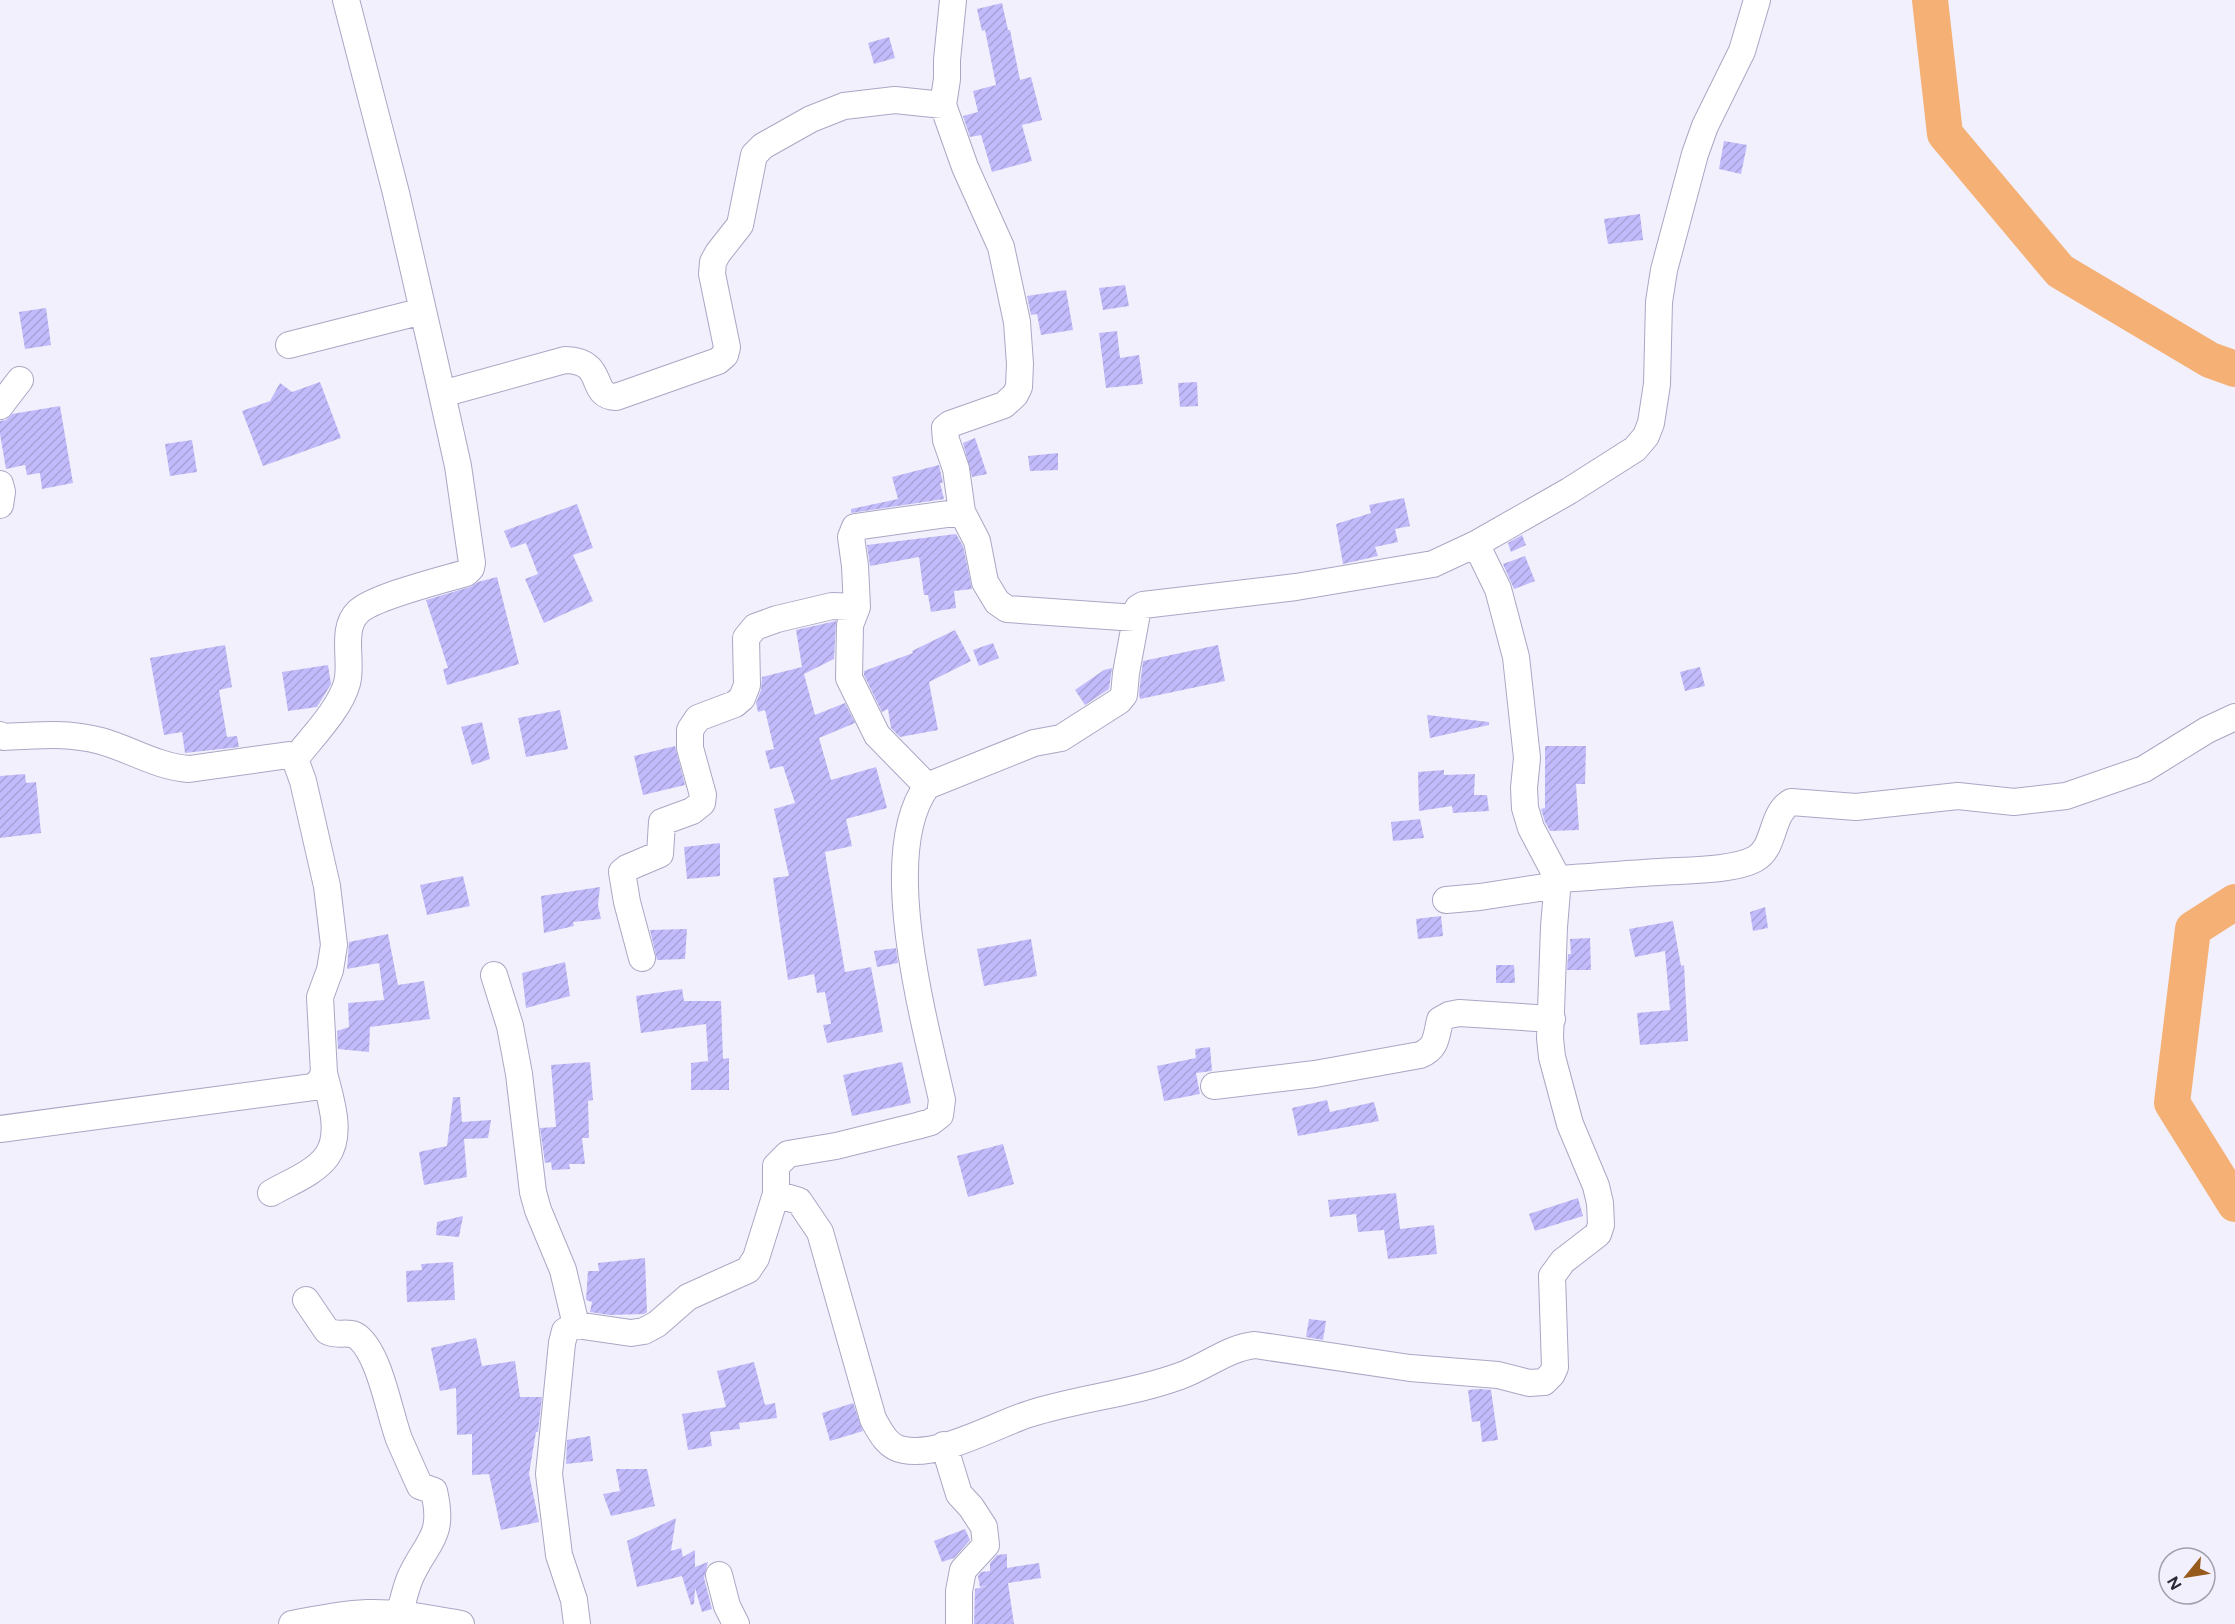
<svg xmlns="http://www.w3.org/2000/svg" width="2235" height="1624" font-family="Figtree,sans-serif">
  <defs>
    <pattern id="building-hatch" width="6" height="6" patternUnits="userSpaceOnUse" patternTransform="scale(1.5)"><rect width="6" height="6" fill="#c2bbfb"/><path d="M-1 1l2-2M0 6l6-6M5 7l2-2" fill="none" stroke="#a7a1d8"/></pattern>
  </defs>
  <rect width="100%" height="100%" fill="#f1f0fc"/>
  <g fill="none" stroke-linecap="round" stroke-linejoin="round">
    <path stroke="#f5b075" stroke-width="36" d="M1930,0L1945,134L2060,271L2210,360L2235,369
      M2235,902L2193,929L2172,1103L2235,1204"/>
  </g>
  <path fill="url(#building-hatch)" d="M1002,3L1008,30H1010L1020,80L1031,77L1042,120L1022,125L1032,161L992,172L981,135L970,137L963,116L978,112L973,91L996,85L985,30L982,31L977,9Z
    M889,37L895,58L874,64L868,43Z
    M1724,141L1747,145L1741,174L1719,169Z
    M1640,214L1643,240L1608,244L1604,219Z
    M1125,285L1129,306L1103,310L1099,288Z
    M1066,290L1073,330L1041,335L1037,314L1031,315L1027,296Z
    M46,308L51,345L25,349L19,312Z
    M1117,331L1120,358L1139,355L1143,384L1106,388L1099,333Z
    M320,382L341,438L263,466L242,411L270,401L280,383L292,392Z
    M1197,382L1198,406L1180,407L1178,383Z
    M60,406L73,483L42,489L40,473L27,475L25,465L6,469L0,434V421L6,420L12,414Z
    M975,438L987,474L972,477L963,443Z
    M192,440L197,472L170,476L165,444Z
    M1058,453V470L1030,471L1028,456Z
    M939,465L943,483H940L944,499L851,513V509L898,499L892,477Z
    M1404,498L1410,526L1395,529L1398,542L1375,547L1378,556L1343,564L1336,524L1371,513L1369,505Z
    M577,504L593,548L573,555L593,601L544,623L525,579L538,574L526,543L511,548L504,531Z
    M956,534L963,546L972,589L954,591L956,608L931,612L928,595H924L919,557L870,566L867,545Z
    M1522,535L1526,545L1511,552L1508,543Z
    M1525,556L1535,581L1514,589L1503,564Z
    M497,577L519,664L447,685L443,669L448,668L426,600L470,587L478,582Z
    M836,621L834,659L804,674L815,715L845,703L855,723L819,738L831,780L876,767L887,808L846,819L852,846L825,852L845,972L871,967L883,1032L827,1043L823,1025L831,1024L825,992L817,993L814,974L788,980L773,878L789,876L774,809L795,803L783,766L770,769L765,751L774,749L765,710L758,712L756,703L761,690L762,677L802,667L796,630Z
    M955,630L971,661L929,682L938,730L900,737L891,728L888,709L882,712L864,675V671L913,653L912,651Z
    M993,643L999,658L979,666L973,650Z
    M225,645L232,687L219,690L227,737L237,736L239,747L185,753L182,732L164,735L150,658Z
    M1218,645L1225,681L1140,699L1139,693L1143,661Z
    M328,665L331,684L317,707L288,711L282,672Z
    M1700,667L1705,686L1685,691L1680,672Z
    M1112,668L1109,689L1085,705L1075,690L1104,670Z
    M560,710L568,749L526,757L518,718Z
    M1427,715L1489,722V725L1430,738Z
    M482,722L490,759L472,765L461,727Z
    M675,746L685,785L643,795L634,756Z
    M1545,746H1586L1585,784H1576L1579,830L1550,831L1545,822L1541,809L1545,808Z
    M1444,770V775L1475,774L1474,795H1487L1489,811L1453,813L1452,806L1419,811L1418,772Z
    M25,774L26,783L36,782L41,833L0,838V776Z
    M1420,819L1424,838L1393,841L1391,822Z
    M720,843V876L687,879L684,847Z
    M463,876L470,906L427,915L420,885Z
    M600,887L598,905L601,919L573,922L574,926L544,933L541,896Z
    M1765,907L1768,928L1753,931L1750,912Z
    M1441,916L1443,936L1418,939L1416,919Z
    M1673,921L1681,966L1684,965L1688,1041L1640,1045L1637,1013L1670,1010L1665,951L1635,957L1629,929Z
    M687,929L685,959L657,960L650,930Z
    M388,934L398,985L424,981L430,1019L370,1027L369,1052L338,1049L337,1031L349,1027L348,1003L384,1000L379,963L347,969L349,942Z
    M1590,938L1591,970H1567L1568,954H1571L1570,939Z
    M1031,939L1037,976L984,986L977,949Z
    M896,948L898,963L877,967L874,951Z
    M565,962L570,996L526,1008L522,973Z
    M1496,965H1514L1515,983H1496Z
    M682,989L684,1001H721L723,1059L729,1058V1090H691V1063L708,1061L706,1024L641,1033L636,996Z
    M1210,1047L1212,1071L1196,1073L1200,1094L1164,1101L1157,1066L1196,1058L1195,1049Z
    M590,1062L593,1100L588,1101L589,1138H582L585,1164H569L570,1169L552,1170L551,1162L545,1163L540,1128L556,1127L551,1065Z
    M902,1062L911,1103L852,1116L843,1075Z
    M453,1097H460L462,1122L491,1120L488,1138L464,1139L467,1177L424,1185L419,1152L447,1146Z
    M1327,1100L1330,1112L1374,1102L1379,1121L1298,1136L1292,1108Z
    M1003,1144L1014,1184L968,1197L957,1156Z
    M1396,1193L1400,1229L1434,1225L1437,1254L1388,1259L1384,1230L1358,1232L1356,1214L1330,1217L1328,1200Z
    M1578,1198L1583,1216L1535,1231L1529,1214Z
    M463,1216L459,1237L436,1235L437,1222Z
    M645,1258L647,1312L644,1314L610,1315L590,1312L592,1302L586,1300L588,1271H599L598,1263Z
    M453,1262L455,1300L407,1302L406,1271L422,1270L421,1264Z
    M1309,1319L1326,1321L1323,1340L1306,1337Z
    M476,1338L482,1366L515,1361L520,1397H542L538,1432H536L529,1474L539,1522L501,1530L489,1474L472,1475V1434L457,1435L456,1388L440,1391L431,1348Z
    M754,1362L765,1405L775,1403L777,1418L739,1423L740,1429L710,1432L712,1446L688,1450L682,1414L726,1407L717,1371Z
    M1480,1389L1491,1390L1498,1440L1482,1442L1480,1421L1472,1422L1468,1390Z
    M853,1403L863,1431L830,1441L822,1413Z
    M590,1436L593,1461L566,1464L567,1440Z
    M616,1469H647L655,1506L611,1516L603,1494L620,1491Z
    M676,1518L671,1551L681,1548L683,1557L695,1550V1567L708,1562L704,1578L712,1609L702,1612L695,1588L694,1604L691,1605L682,1576L637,1587L627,1541Z
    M965,1529L970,1540L954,1558L942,1562L934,1541Z
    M1007,1554V1568L1039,1563L1041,1578L1008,1583L1014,1624H974L975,1589L987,1586L980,1587L978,1576L981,1572L990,1571V1563L997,1555Z"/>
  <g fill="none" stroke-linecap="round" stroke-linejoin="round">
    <g stroke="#aaa7c5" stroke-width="28">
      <path id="minor" d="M953,0L947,60V79L943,105L965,167L1001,247L1017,322L1020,364L1019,387L1015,395L1004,405L950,424L945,428L946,440L956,469L962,512L977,541L985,582L997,602L1007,609L1136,618
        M289,345L423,311
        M442,394L565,360C608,361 587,396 616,397L718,361L725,355L727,347L712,274L713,262L718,253L740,225L754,155L763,146L811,119L844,106L895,100L943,105
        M0,406L20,380
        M0,484L2,492L0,505
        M0,735L4,737C36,735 69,732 101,741C130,749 158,767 189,769L289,755L295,759L303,781L327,886L334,945L330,970L320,997L324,1073L320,1081L313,1087L0,1129
        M295,759C311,738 340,709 347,683C353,662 340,629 358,612C373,597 442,580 466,573L471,568L472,563L458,466L438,376L396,193L346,0
        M927,786L877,735L849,678L850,625L857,607L855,566L851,537L855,527L962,512
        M1558,879C1592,877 1625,874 1659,872C1684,870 1733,871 1755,859C1776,848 1770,814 1791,802L1856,807L1958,796L2014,802L2066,796L2144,769L2207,730L2235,717
        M1446,900L1480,897L1558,885
        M642,958L627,902L622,872L627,868L660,854L662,822L692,811L702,803L703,795L690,748V730L698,718L735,704L742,698L747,685L746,638L755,627L777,619L832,606L857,607
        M494,975L510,1026L519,1074L533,1192L538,1210L563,1270L576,1325
        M1214,1086L1315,1074L1420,1055C1437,1048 1436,1037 1440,1020L1449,1015L1459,1013L1552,1019
        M271,1193C288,1183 315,1173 327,1156C343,1133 330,1098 324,1073
        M776,1194L799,1201L820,1232L873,1419C880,1432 888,1448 904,1450C940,1457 995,1425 1029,1414C1079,1398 1131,1394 1180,1376C1206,1367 1227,1348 1255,1345L1410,1368L1498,1375L1529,1383L1544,1382L1552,1374L1555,1367L1552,1276L1563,1261L1598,1234L1601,1225L1600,1203L1596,1186L1570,1124L1552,1057L1550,1038L1554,927L1558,879L1531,828L1525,808L1524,788L1527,758L1516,657L1498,589L1476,544
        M306,1300L327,1331C337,1337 349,1330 358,1337C380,1355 389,1412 399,1439C406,1455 413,1471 420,1486L434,1491C445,1538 427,1540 410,1578C405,1590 403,1602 399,1615
        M944,1445L959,1494L971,1507L984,1527L986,1545L963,1570L959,1591V1624
        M719,1575L727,1606L736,1624
        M292,1624C317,1619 342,1614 367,1613C399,1612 430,1619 461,1624
        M577,1624L574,1600L559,1555L549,1474L562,1343L565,1331L576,1325L631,1333L644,1331L657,1324L688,1297L748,1270L756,1258L776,1194V1166L788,1154L836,1146L917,1126L931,1122L940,1115L942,1100C925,1022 877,854 927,786L1034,743L1061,738L1119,701L1124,695L1126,673L1138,608L1143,605L1296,587L1433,564L1476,544L1569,491L1635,449L1646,436L1651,423L1657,384L1659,302L1664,270L1695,154L1705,126L1742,51L1757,0"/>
    </g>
    <use href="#minor" stroke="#fff" stroke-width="26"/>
  </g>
  <g transform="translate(2187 1576) rotate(240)"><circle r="28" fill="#f1f0fc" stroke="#a1a0ac" stroke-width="1.5"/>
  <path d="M0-4.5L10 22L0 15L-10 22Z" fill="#965a1c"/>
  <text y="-9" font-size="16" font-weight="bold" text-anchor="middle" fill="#2a2935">N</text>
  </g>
</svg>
